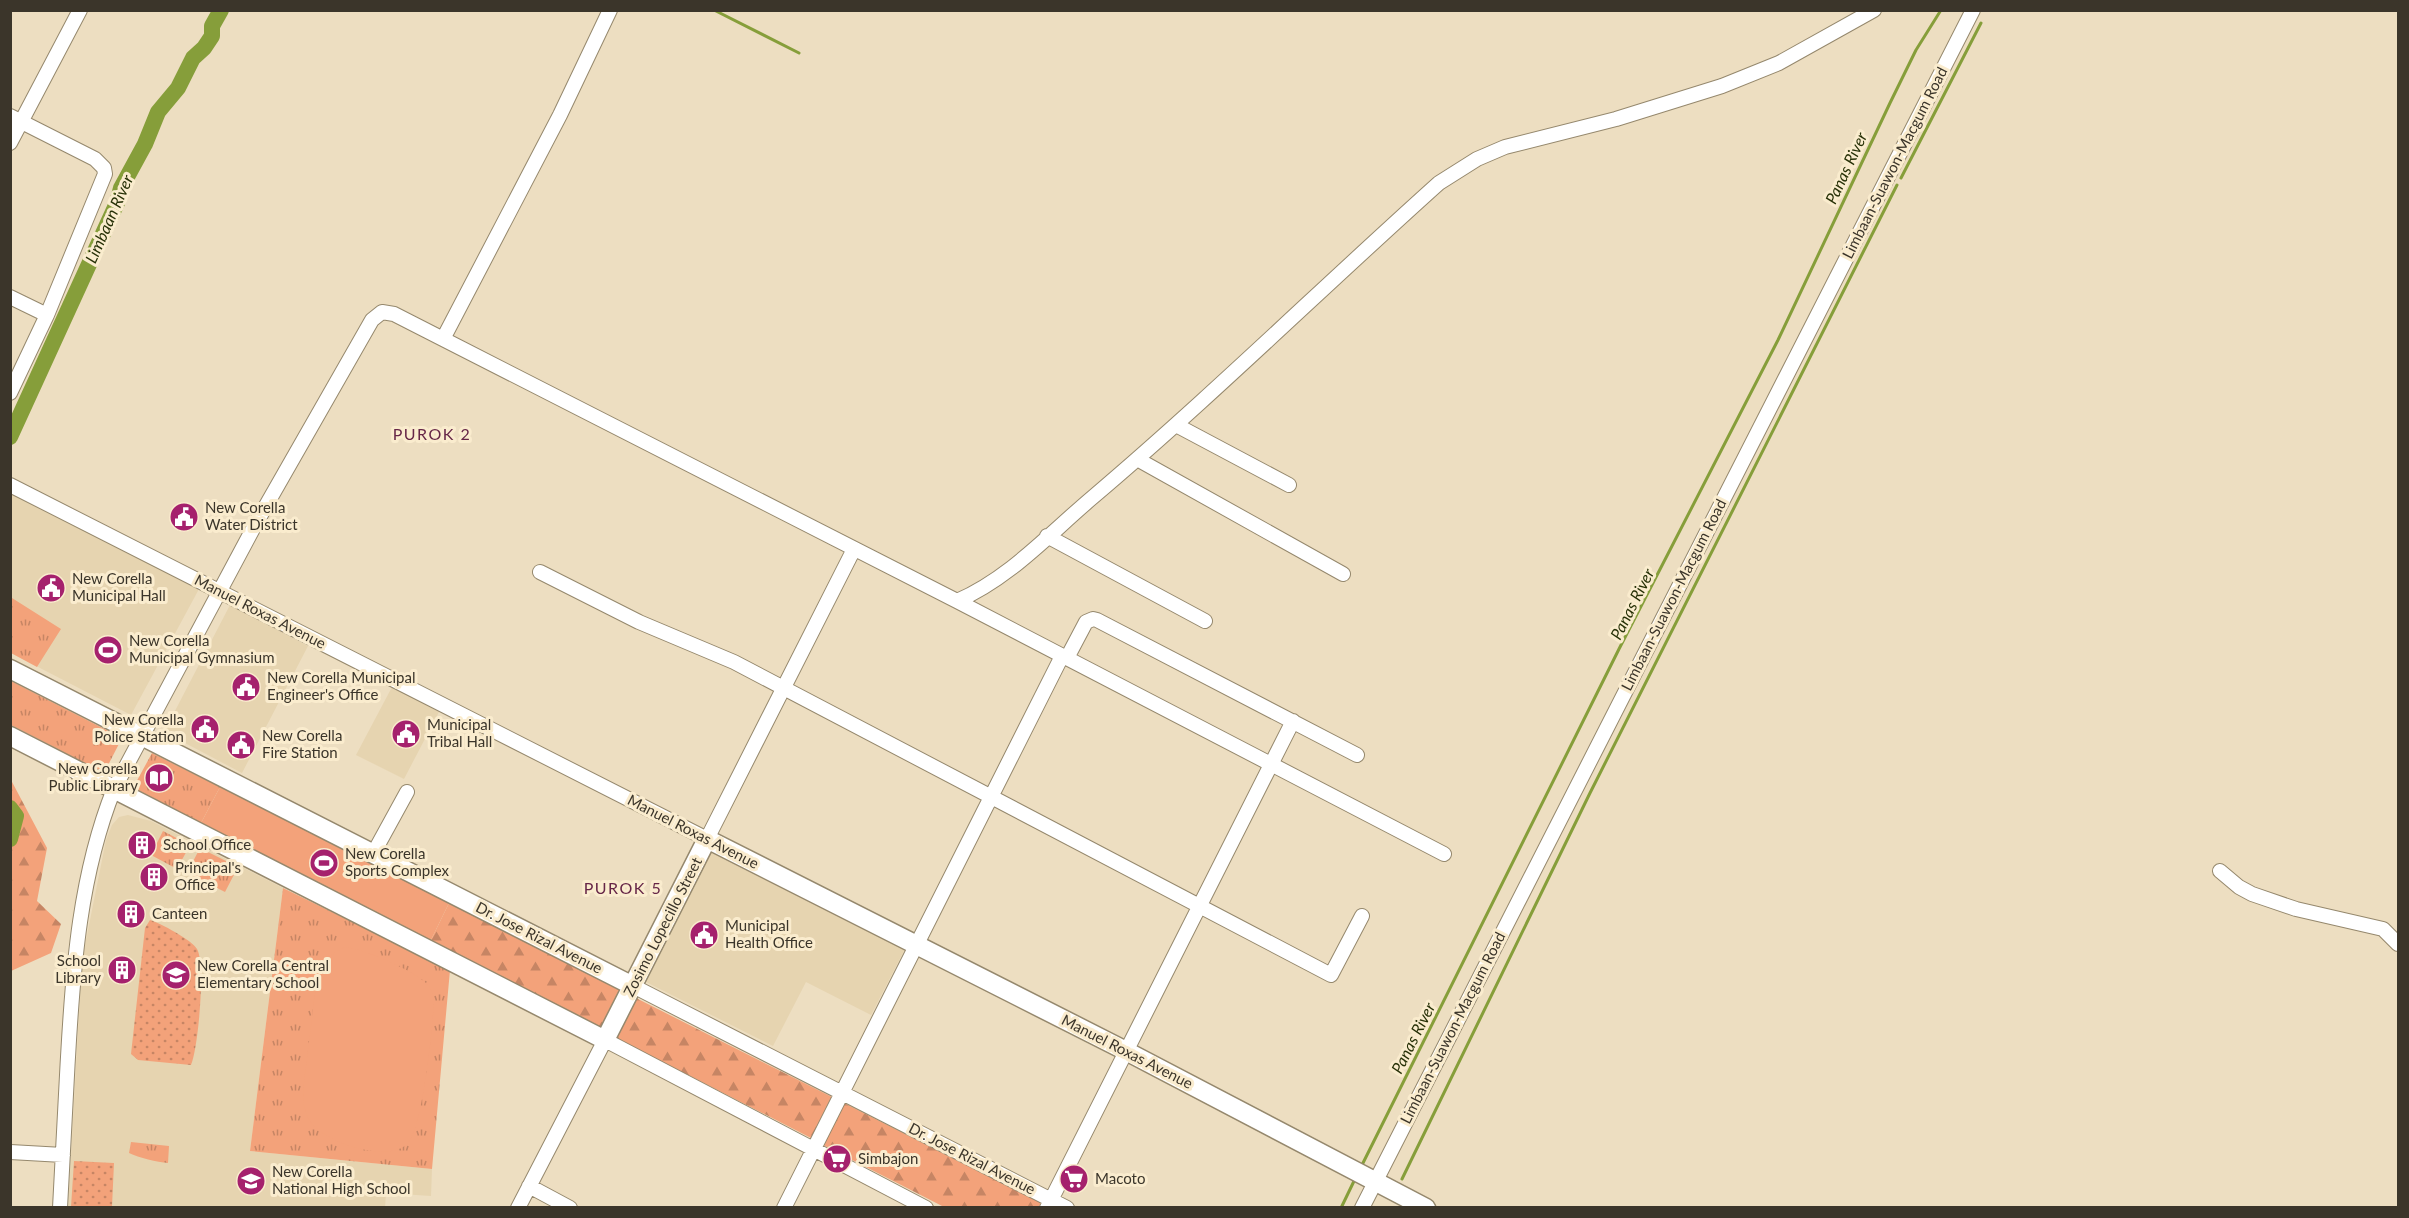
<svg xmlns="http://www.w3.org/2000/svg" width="2409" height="1218" font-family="Lato,sans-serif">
  <defs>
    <pattern id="grass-dots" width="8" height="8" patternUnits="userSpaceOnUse" patternTransform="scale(1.5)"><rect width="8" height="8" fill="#f3a27a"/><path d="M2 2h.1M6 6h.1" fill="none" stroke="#c68564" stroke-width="1.8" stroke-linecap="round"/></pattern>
    <pattern id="forest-firs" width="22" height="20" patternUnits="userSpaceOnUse" patternTransform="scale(1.5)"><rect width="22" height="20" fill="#f3a27a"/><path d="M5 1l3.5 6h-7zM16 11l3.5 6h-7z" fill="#c68564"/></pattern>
    <pattern id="park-tufts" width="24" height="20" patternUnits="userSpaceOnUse" patternTransform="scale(1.5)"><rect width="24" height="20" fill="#f3a27a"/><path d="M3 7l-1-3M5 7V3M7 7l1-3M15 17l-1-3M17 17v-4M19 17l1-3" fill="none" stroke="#c68564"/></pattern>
  </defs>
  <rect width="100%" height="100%" fill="#eddec1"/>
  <path fill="#e6d4b0" d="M10,492L199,589L131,715L11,653Z
    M230,605L308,646L242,773L164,732Z
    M392,687L439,712L404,779L356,755Z
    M128,815L151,821L283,888L250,1151L432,1169L431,1196L386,1193L385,1208H68L82,960L106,840L112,825L119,817Z
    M709,849L906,947L871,1015L806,982L773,1046L642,980Z"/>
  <path fill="url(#grass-dots)" d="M150,920C160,923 192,940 197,949C206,964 198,1050 191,1065L138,1060L131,1054L145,928Z
    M74,1161L114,1163L112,1207H71Z"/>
  <path fill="url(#forest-firs)" d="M11,780L47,848L37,901L61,924L51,953L11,971Z
    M449,903L622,990L601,1030L430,942Z
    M636,998L832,1097L811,1138L616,1038Z
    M844,1103L1041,1203L1038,1208L944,1207L823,1145Z"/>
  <path fill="url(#park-tufts)" d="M12,598L61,629L37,667L11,653Z
    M11,681L122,738L104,773L11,725Z
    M152,753L220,787L201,823L133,788Z
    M163,831L190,845L177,869L151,855Z
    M200,848L238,867L225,892L187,873Z
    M283,888L450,970L432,1169L250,1151Z
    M131,1142L169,1146L168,1163C157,1162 139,1158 129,1153Z"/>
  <path fill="#f3a27a" d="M220,787L449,903L430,942L201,823Z
    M344,947C363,948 412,970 426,983C431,988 433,993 434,1000C433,1025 423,1126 408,1143C389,1164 328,1143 312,1124C304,1114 303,1102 303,1090L317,977L327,958Z"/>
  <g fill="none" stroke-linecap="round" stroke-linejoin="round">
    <path stroke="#869e3a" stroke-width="3" d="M714,10L799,53
      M1901,178L1981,23
      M1361,1167L1619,649L1778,340L1890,103L1916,50L1941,10
      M1402,1179L1590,793L1897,185
      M1341,1208L1355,1179"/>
    <path stroke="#869e3a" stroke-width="16" d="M10,437L117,203L121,188L145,144L158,112L178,88L193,58L204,48L212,36V26L221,10
      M10,808L16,816L10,839"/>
    <g stroke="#95886d" stroke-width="16">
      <path id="minor" d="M10,116L95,159L104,168L105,174L47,315L10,393
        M10,143L80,10
        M10,297L47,315
        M443,339L560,115L610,10
        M1176,425L1289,485
        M1137,459L1343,574
        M10,485L707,839L854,549
        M1047,536L1205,621
        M540,572L639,622L734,662L1331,975L1362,916
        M957,601C1010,578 1049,534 1093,497C1212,396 1323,287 1439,183L1477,159L1505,147L1616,119L1722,86L1779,63L1874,10
        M1067,658L1086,622L1093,619L1097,620L1357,755
        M373,854L407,792
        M2220,871L2239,887L2252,894L2296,909L2383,929L2398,944
        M633,986L1067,1208
        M10,1152L63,1155
        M529,1186L570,1208
        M60,1208C63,1157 65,1107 68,1057C73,967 80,874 114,789L255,525L372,320L382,312L394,314L443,339L957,601L1444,854
        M518,1208L605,1040L926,1208
        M784,1208L1062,656
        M1047,1208L1293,721
        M1362,1208L1973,10"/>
    </g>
    <g stroke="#95886d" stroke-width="21">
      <path id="major" d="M10,669L633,986
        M10,736L605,1040L707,839L1126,1051L1426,1208"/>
    </g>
    <use href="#minor" stroke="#fff" stroke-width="14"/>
    <use href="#major" stroke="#fff" stroke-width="18"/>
  </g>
  <defs>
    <g id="civic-disc" transform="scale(1.5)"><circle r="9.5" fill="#a5216d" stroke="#faecce"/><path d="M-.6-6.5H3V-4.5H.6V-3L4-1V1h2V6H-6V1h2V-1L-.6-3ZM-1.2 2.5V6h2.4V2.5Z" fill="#fff"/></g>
    <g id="stadium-disc" transform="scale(1.5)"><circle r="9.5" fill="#a5216d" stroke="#faecce"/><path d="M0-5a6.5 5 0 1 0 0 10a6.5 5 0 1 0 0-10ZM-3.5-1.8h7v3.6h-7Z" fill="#fff"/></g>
    <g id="library-disc" transform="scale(1.5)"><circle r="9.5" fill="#a5216d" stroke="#faecce"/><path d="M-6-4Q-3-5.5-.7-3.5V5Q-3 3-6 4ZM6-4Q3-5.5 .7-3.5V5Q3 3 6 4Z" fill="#fff"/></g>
    <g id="building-disc" transform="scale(1.5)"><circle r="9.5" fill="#a5216d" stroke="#faecce"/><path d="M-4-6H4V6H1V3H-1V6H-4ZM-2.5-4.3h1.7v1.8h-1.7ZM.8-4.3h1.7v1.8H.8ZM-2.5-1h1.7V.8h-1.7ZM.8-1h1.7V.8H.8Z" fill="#fff"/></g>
    <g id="school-disc" transform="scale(1.5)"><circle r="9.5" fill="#a5216d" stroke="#faecce"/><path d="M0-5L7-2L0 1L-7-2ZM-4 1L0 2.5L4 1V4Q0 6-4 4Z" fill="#fff"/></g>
    <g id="supermarket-disc" transform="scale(1.5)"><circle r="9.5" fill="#a5216d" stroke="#faecce"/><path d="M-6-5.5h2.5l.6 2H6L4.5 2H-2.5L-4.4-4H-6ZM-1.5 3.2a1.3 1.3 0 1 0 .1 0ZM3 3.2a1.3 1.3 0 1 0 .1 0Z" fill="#fff"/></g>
  </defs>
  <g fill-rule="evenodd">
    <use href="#civic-disc" x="184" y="517"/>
    <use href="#civic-disc" x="51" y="588"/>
    <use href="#stadium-disc" x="108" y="650"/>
    <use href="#civic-disc" x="246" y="687"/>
    <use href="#civic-disc" x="205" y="729"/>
    <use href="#civic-disc" x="406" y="734"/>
    <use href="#civic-disc" x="241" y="745"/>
    <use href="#library-disc" x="159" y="778"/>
    <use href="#building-disc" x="142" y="845"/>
    <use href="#stadium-disc" x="324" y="863"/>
    <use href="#building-disc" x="154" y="877"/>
    <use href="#building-disc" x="131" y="914"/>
    <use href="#civic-disc" x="704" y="935"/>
    <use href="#building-disc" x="122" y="970"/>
    <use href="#school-disc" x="176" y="975"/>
    <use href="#supermarket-disc" x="837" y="1159"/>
    <use href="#supermarket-disc" x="1074" y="1179"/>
    <use href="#school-disc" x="251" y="1181"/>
  </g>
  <g text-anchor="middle" stroke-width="6" stroke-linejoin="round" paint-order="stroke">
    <g font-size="15" fill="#3b352a" stroke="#faecce">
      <text transform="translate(1895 163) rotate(-63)" y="5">Limbaan-Suawon-Macgum Road</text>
      <text transform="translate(1674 595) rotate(-63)" y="5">Limbaan-Suawon-Macgum Road</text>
      <text transform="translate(260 612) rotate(27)" y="5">Manuel Roxas Avenue</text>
      <text transform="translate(693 832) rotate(27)" y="5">Manuel Roxas Avenue</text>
      <text transform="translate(663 927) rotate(-63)" y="5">Zosimo Lopecillo Street</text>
      <text transform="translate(539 938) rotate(27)" y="5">Dr. Jose Rizal Avenue</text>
      <text transform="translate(1453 1028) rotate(-63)" y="5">Limbaan-Suawon-Macgum Road</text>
      <text transform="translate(1127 1052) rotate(27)" y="5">Manuel Roxas Avenue</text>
      <text transform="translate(972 1159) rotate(27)" y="5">Dr. Jose Rizal Avenue</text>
    </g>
    <g font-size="15" fill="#3b352a" stroke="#faecce" text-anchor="start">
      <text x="205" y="513">New Corella<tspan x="205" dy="17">Water District</tspan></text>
      <text x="72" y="584">New Corella<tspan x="72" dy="17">Municipal Hall</tspan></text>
      <text x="129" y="646">New Corella<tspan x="129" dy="17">Municipal Gymnasium</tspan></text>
      <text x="267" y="683">New Corella Municipal<tspan x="267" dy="17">Engineer's Office</tspan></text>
      <text x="184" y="725" text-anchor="end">New Corella<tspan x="184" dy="17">Police Station</tspan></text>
      <text x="427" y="730">Municipal<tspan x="427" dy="17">Tribal Hall</tspan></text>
      <text x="262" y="741">New Corella<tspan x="262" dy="17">Fire Station</tspan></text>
      <text x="138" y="774" text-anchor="end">New Corella<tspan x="138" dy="17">Public Library</tspan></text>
      <text x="163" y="850">School Office</text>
      <text x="345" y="859">New Corella<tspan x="345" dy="17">Sports Complex</tspan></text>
      <text x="175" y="873">Principal's<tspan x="175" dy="17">Office</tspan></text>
      <text x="152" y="919">Canteen</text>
      <text x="725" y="931">Municipal<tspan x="725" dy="17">Health Office</tspan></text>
      <text x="101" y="966" text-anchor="end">School<tspan x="101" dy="17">Library</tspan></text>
      <text x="197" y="971">New Corella Central<tspan x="197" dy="17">Elementary School</tspan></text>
      <text x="858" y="1164">Simbajon</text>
      <text x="272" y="1177">New Corella<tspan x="272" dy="17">National High School</tspan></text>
      <text x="1095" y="1184">Macoto</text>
    </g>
    <g font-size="16" font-style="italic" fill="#273107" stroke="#faecce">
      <text transform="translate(1846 168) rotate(-65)" y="6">Panas River</text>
      <text transform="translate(109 219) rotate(-66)" y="6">Limbaan River</text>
      <text transform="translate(1632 604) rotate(-63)" y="6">Panas River</text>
      <text transform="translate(1413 1038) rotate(-63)" y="6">Panas River</text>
    </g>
    <g font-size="16" letter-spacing="1.5" fill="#662647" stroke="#faecce">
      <text x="432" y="440">PUROK 2</text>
      <text x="623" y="894">PUROK 5</text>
    </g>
  </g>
  <rect width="2409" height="1218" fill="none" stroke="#3b352a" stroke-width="24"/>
</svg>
